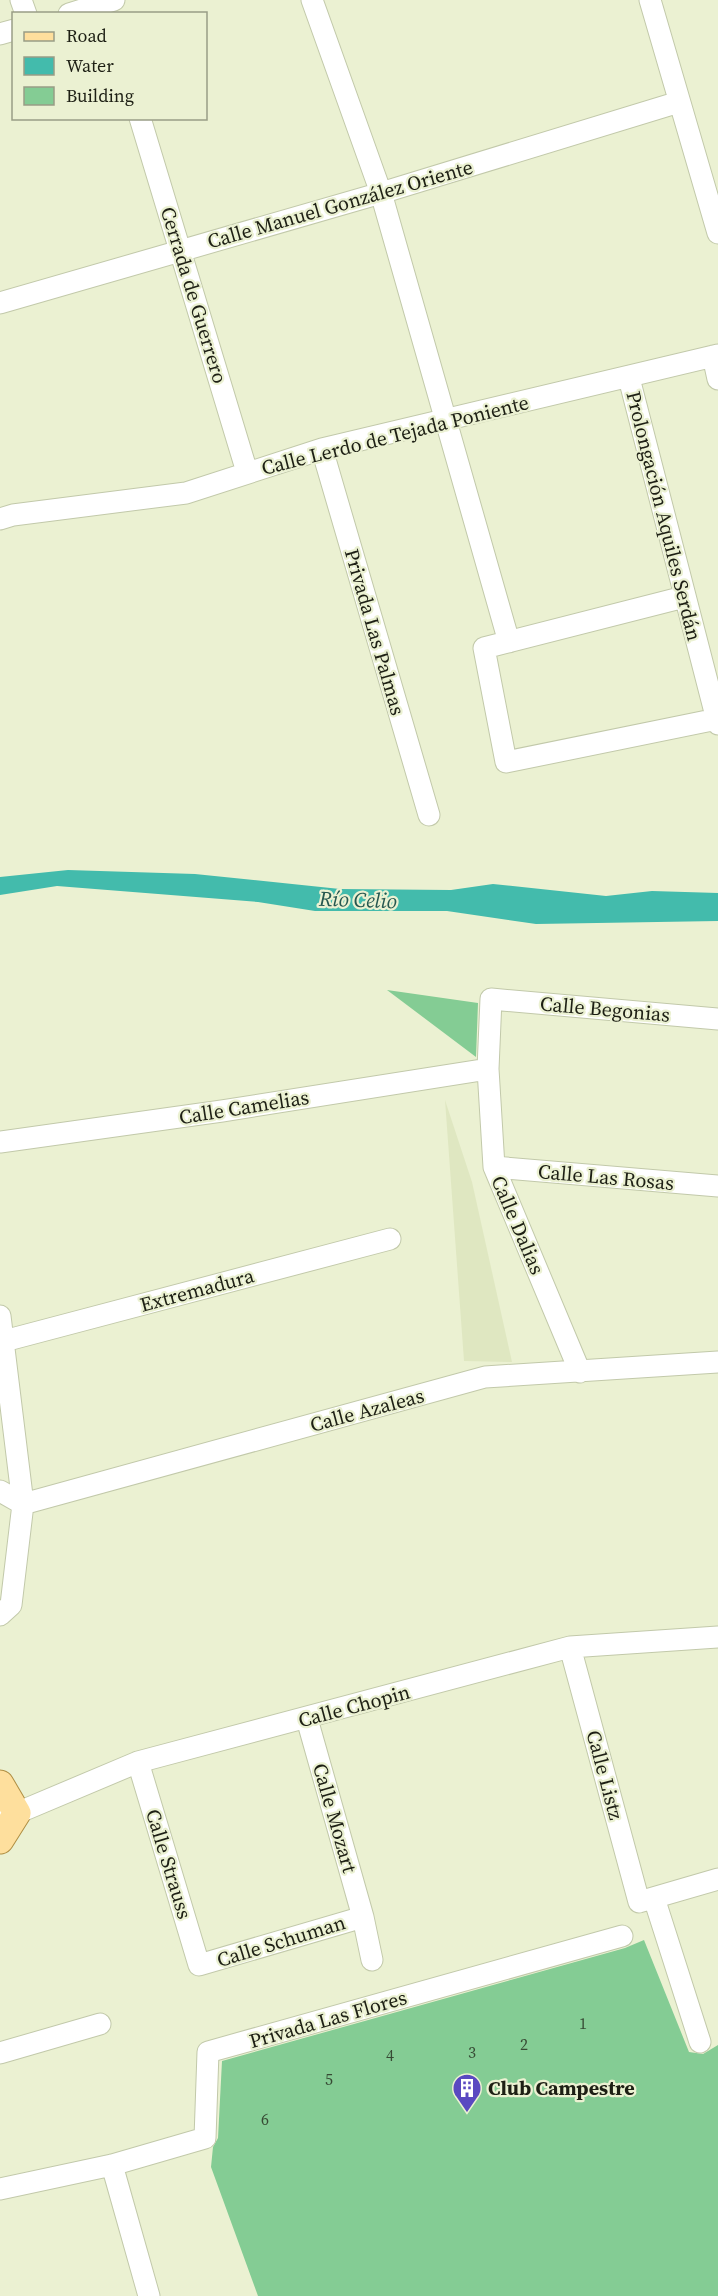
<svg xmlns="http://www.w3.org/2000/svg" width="718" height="2296" font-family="'Source Serif 4',serif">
  <rect width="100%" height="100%" fill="#ebf1d2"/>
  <path fill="#dfe7c1" d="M445,1100L472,1182L512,1362L464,1361Z"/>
  <path fill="#43bbac" d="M68,870L195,874L340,889L451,890L493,884L606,896L652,891L718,893V921L536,924L447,911H315L258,902L57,886L0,895V877Z"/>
  <path fill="#84cc94" d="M387,990L478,1003L476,1057Z
    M644,1940L689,2052L703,2054L718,2045V2296H258L211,2167L213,2147L218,2138L222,2061L625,1948Z"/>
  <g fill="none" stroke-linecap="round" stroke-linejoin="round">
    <g stroke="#c2c9aa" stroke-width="23">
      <path id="minor" d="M21,0L26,14
        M312,0L381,193L509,642
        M650,0L718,233
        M69,14L114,0
        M0,34L14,30
        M140,118L247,472
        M0,303L381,193L679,102
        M713,356L718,379
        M629,378L718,724
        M322,449L429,815
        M0,519L13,515L186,493L322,449L718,355
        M684,597L484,648L506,762L717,719
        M0,1142L222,1111L488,1069
        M494,1167L718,1186
        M0,1316L23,1504L11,1605L0,1615
        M4,1341L390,1239
        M580,1372L494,1167L488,1069L491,999L718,1019
        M0,1491L23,1504
        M23,1504L485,1377L718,1362
        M570,1647L639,1902L718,1879
        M307,1719L363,1917L372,1960
        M138,1762L199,1965L363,1917
        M0,1812L17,1813L138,1762L570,1647L718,1637
        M654,1898L700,2042
        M0,2053L100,2024
        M112,2165L149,2296
        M0,2189L112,2165L205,2138L208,2052L622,1936"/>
    </g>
    <g stroke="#af8e43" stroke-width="29">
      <path id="major" d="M0,1784L17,1813L0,1840"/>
    </g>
    <use href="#minor" stroke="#fff" stroke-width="21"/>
    <use href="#major" stroke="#fedf9d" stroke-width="27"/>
  </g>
  <defs>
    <g id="building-pin" transform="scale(1.5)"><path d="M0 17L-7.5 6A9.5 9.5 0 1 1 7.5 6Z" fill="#5a49c1" stroke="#ebf1d2"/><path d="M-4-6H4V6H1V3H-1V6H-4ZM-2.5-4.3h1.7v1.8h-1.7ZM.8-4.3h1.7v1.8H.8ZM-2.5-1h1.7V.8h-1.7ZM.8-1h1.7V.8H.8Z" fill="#fff"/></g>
  </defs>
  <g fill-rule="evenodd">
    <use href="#building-pin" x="467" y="2088"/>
  </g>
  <g text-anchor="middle" stroke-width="4.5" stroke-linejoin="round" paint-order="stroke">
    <g font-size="16" fill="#374a34">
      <text x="583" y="2029">1</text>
      <text x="524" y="2050">2</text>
      <text x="472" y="2058">3</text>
      <text x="390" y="2061">4</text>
      <text x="329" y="2085">5</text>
      <text x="265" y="2125">6</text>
    </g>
    <g font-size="20" fill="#1d1f14" stroke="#ebf1d2">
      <text transform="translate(340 204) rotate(-16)" y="7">Calle Manuel González Oriente</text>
      <text transform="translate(194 295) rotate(73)" y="7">Cerrada de Guerrero</text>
      <text transform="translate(395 435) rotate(-14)" y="7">Calle Lerdo de Tejada Poniente</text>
      <text transform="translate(664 516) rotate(76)" y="7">Prolongación Aquiles Serdán</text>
      <text transform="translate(375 632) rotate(74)" y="7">Privada Las Palmas</text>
      <text transform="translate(605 1009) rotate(5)" y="7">Calle Begonias</text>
      <text transform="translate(244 1107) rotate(-9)" y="7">Calle Camelias</text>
      <text transform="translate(606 1177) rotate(5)" y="7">Calle Las Rosas</text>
      <text transform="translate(518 1225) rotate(67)" y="7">Calle Dalias</text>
      <text transform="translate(197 1290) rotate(-15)" y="7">Extremadura</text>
      <text transform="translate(367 1410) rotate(-15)" y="7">Calle Azaleas</text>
      <text transform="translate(354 1706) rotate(-15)" y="7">Calle Chopin</text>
      <text transform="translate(605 1775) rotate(75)" y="7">Calle Listz</text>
      <text transform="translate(335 1818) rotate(74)" y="7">Calle Mozart</text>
      <text transform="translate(169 1864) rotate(73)" y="7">Calle Strauss</text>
      <text transform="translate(281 1941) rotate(-17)" y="7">Calle Schuman</text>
      <text transform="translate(328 2019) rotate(-16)" y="7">Privada Las Flores</text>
    </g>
    <g font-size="20" font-weight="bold" fill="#1d1f14" stroke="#ebf1d2" text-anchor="start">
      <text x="488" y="2095">Club Campestre</text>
    </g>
    <g font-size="21" font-style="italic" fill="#255750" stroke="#ebf1d2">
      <text transform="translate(358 900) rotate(2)" y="7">Río Celio</text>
    </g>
  </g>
  <rect x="12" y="12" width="195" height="108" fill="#ebf1d2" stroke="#999d86" stroke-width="1.5"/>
  <rect x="24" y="32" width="30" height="9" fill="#fedf9d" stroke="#999d86" stroke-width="1.5"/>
  <text x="66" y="42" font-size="18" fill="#1d1f14">Road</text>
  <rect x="24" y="57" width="30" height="18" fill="#43bbac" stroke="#999d86" stroke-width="1.5"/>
  <text x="66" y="72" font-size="18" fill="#1d1f14">Water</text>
  <rect x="24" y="87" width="30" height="18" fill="#84cc94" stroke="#999d86" stroke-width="1.5"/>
  <text x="66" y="102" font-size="18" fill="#1d1f14">Building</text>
</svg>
